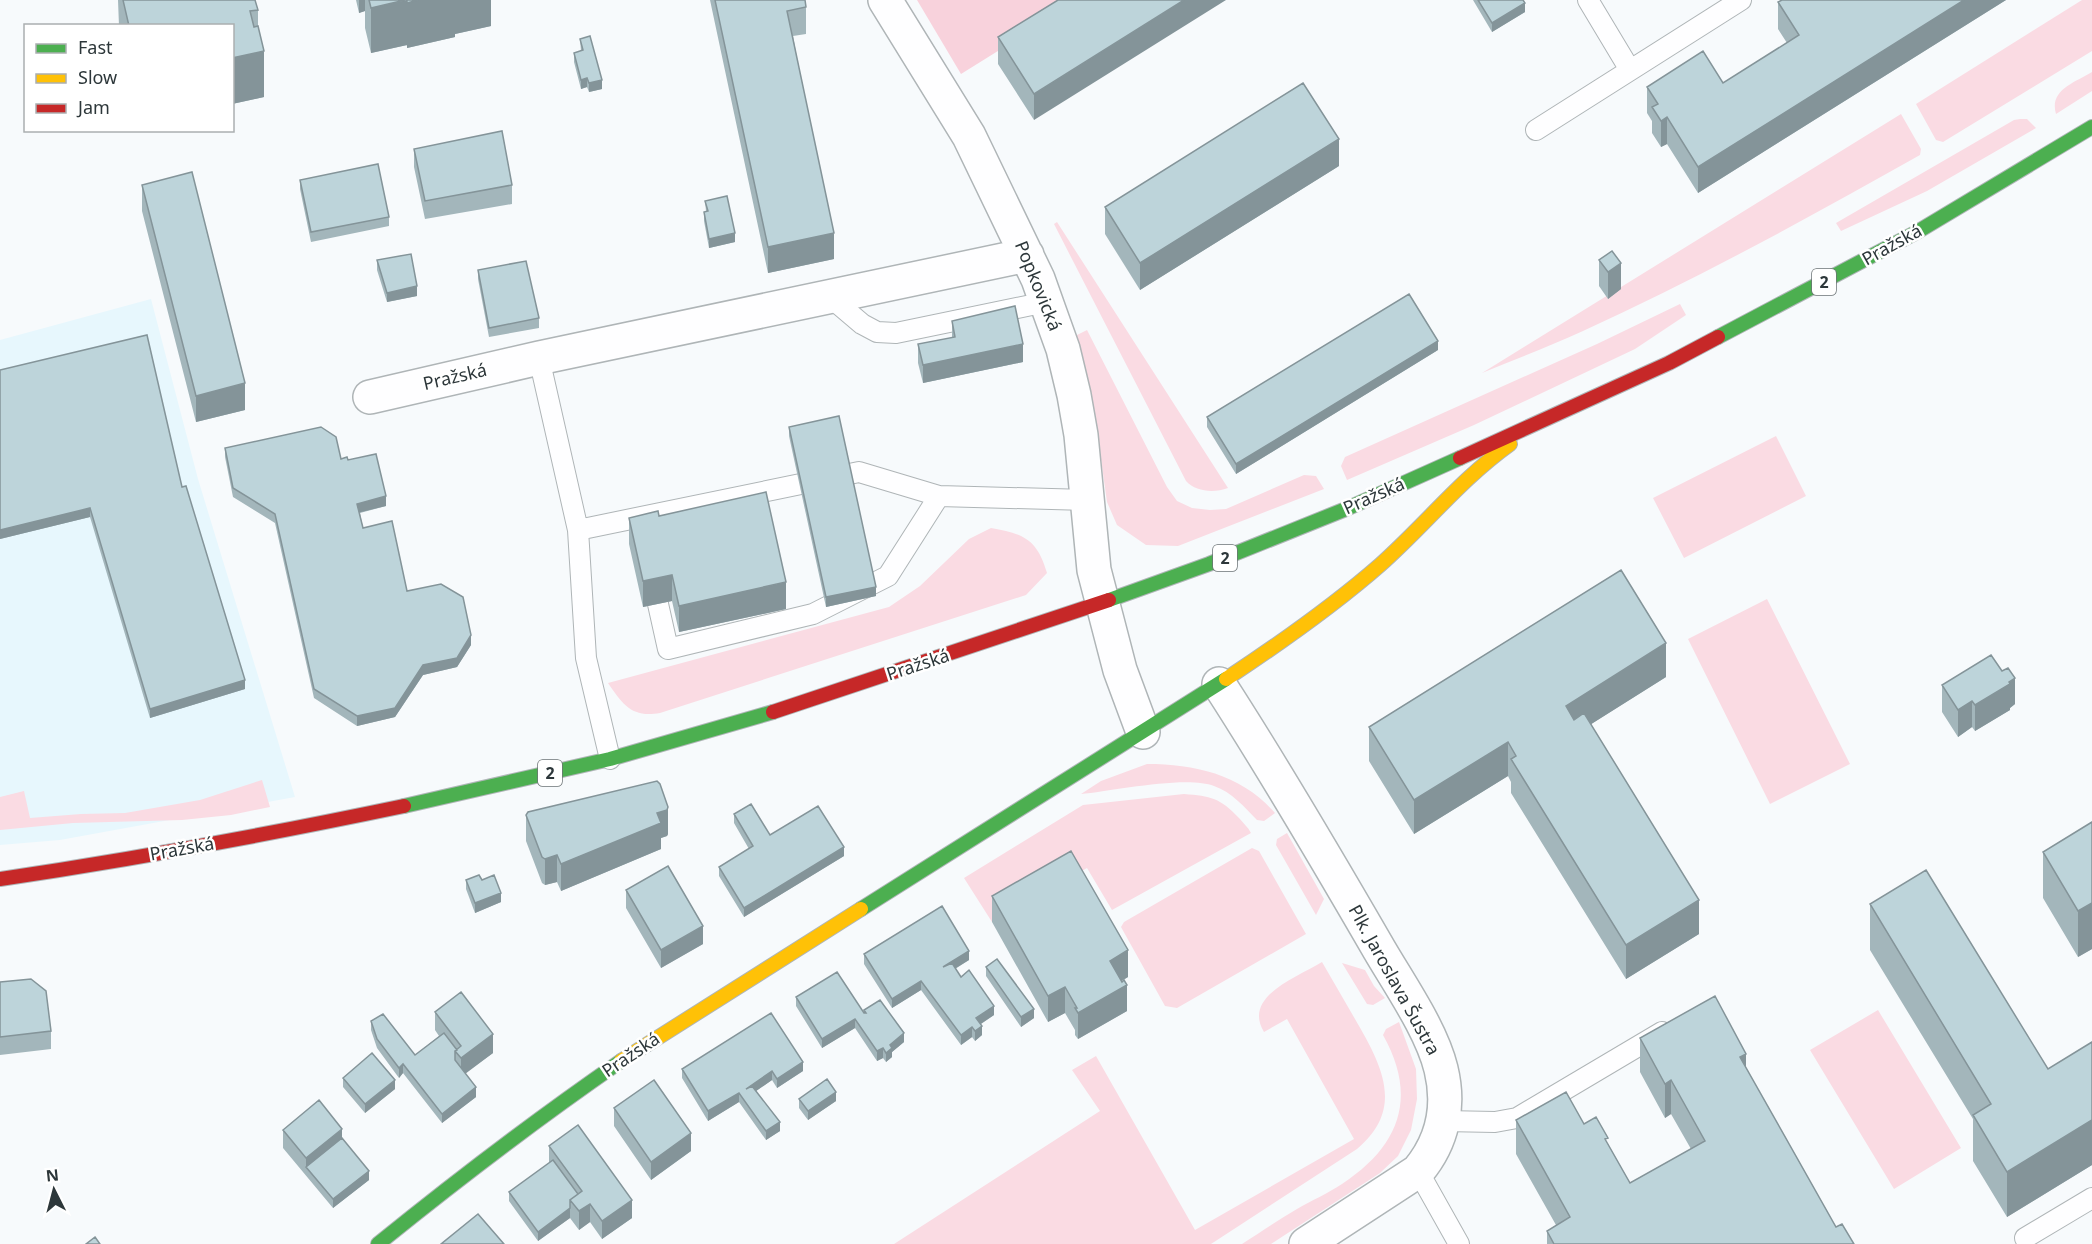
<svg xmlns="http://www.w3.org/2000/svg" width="2092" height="1244" font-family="'Noto Sans',sans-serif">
  <rect width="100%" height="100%" fill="#f7fafc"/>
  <path fill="#e7f7fd" d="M151,299L198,479L295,797L60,840L0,845V340Z"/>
  <path fill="#fadbe3" d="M2082,0H2092V51L1943,142L1936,140L1916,104Z
    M2092,72V91L2056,114C2049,90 2074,83 2092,72Z
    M1901,114L1921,149L1920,155C1810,217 1699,278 1583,331C1550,346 1516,359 1482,373Z
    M2020,119H2027L2036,128L1927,191L1841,231L1836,223L2014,120Z
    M1057,222L1228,488C1214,493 1196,492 1186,481L1054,224Z
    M1680,304L1686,315L1635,349L1474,425L1347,480L1341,466L1345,457L1597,344Z
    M1087,330L1167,487L1177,501L1192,508L1210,510L1226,509L1304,475L1316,476L1324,489L1178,546L1146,545L1117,525L1107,502L1100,452L1069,339Z
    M1776,436L1806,496L1684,558L1653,498Z
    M991,528C1024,534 1037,539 1047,573L1026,595L660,713C632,718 623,705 608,683L889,607L920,586L969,539Z
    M1767,599L1850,764L1770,804L1688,639Z
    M1147,764C1196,764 1242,775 1275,813L1264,821L1257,820C1244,807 1232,792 1214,786C1187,775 1112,791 1081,794L1101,781Z
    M262,780L270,807L231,815L182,820L73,823L0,830V797L24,791L30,818L81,814L125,813L200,800Z
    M1184,794C1211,796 1220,798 1239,818C1243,823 1248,827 1251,833L1112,910L1087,868L992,922L964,878L1083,805Z
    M1287,833L1324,899L1316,915L1276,845L1277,839Z
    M1252,848L1259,851L1306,934L1177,1008L1165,1006L1121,927L1124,922Z
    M1322,962C1333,981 1344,1000 1355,1019C1381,1064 1406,1108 1357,1149L1211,1244H894L1100,1111L1072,1070L1096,1056L1195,1230L1354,1139L1287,1019L1264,1032C1242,996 1298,977 1322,962Z
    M1342,963L1365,970L1374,986L1385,998L1373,1005L1367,1004Z
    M1878,1010L1961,1148L1894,1189L1810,1050Z
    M1399,1022L1416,1069L1417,1099L1411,1130L1398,1156L1380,1173L1271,1244H1242C1261,1232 1278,1220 1297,1209C1312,1200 1327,1194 1342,1184C1400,1146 1418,1097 1383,1035L1386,1029Z"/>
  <path fill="#f8d2dc" d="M917,0H1080L961,74Z"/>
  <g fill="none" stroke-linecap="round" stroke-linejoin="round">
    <g stroke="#afb5b7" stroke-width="22">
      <path id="lane" d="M1588,0L1630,70
        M1536,130L1741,0
        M829,296L862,324L877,332L896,333L1046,302
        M539,358L578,530L586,658L610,759
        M578,530L859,472L939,496L1087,500
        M658,604L668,649L813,614L888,576L939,496
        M1444,1121L1495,1122L1517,1118L1662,1032
        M1418,1171L1459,1244
        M2025,1238L2092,1198"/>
    </g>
    <g stroke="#afb5b7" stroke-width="36">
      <path id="street" d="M885,0L969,136L1038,279L1049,310L1063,349L1074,395L1081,435L1094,570L1120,670L1143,732
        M370,397L539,358L1027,255
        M1219,684C1274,769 1325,856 1376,944C1397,981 1431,1028 1441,1069C1450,1106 1443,1141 1418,1171L1306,1244"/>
    </g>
    <g stroke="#afb5b7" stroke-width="16">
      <path id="fast" d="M1718,337L1917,232L2092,127
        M1109,600L1209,564L1346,509L1460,458
        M404,806L610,759L773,712
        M861,909L1226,679
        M378,1244C457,1180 537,1119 621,1061"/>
    </g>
    <g stroke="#afb5b7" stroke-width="16">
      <path id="slow" d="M1226,679C1279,644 1332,607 1380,565C1425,525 1461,479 1510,444
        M621,1061L861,909"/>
    </g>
    <g stroke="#afb5b7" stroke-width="16">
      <path id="jam" d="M1460,458L1669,363L1718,337
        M773,712L1109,600
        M0,879C135,859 270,834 404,806"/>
    </g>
    <use href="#lane" stroke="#fefeff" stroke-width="20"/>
    <use href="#street" stroke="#fefeff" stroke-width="33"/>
    <use href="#fast" stroke="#4caf50" stroke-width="14"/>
    <use href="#slow" stroke="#ffc107" stroke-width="14"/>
    <use href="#jam" stroke="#c62828" stroke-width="14"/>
  </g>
  <path fill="#a3b6bb" d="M118,0H255L258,10V26L264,97L232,104V26H119Z
    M356,0H491V26L455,34V37L407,48V45L371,53L365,28V11L359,13Z
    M710,0H805L806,7V34L793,36L834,259L768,273Z
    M1058,0L1034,120L998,64V37Z
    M1473,0H1523L1525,12L1492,32Z
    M2006,0L1698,193L1667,144L1661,147L1652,133V121L1647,113V87L1723,83L1787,43L1778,29V2Z
    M580,39L602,89L589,92L587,87L581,89L574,62V53L581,51Z
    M414,149L512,185V204L425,219L414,167Z
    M1339,166L1140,290L1105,234V207Z
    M300,180L389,217V226L311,242L300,189Z
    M142,185L245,410L196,422L142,211Z
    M705,201L735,242L709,248L704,221V212L706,211Z
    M377,260L417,296L387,302L377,270Z
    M1599,260L1621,289L1608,299L1599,286Z
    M478,270L539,318V328L489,337L478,279Z
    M952,321L1023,362L923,383L918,363V344L952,338Z
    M1438,350L1236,474L1207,427V417Z
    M0,370L182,487L245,689L150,718L90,517L0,539Z
    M789,427L876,596L826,607L789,436Z
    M225,448L348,460L386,506L360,513L363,528L407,591L471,645L457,667L423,675L395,717L357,726L314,698L275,523L233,497L225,457Z
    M659,516L786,609L679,632L672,601L643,607L629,544V518Z
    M1666,677L1591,724L1699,934L1626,979L1511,793V782L1508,776L1414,834L1369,761V727Z
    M1942,685L2015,704L2010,708V710L1975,731L1972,727L1958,737L1942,712Z
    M734,814L770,835L844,856L744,917L719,876V867L749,849L734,823Z
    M526,815L668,834L667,836L661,838V849L561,891L557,882L545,885L542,883L526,841Z
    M2092,822V949L2078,957L2043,898V852Z
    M466,880H482L501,902L475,913L466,889Z
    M626,890L703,944L661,968L626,908Z
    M992,896L1128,977L1122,981L1127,1011L1078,1039L1075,1035V1030L1065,1013L1048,1022L992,922Z
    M1870,904L2048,1069L2092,1042V1165L2007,1217L1973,1161V1119L1870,950Z
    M864,954L969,960L955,969L961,977L994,1015L981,1024L982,1035L975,1041L972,1037L961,1045L921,990L892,1008L864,964Z
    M986,967L1034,1018L1021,1027L986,976Z
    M0,982L51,1031V1049L0,1055Z
    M796,997L864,1013V1010L904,1042L892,1052V1057L886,1062L883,1058L877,1061L855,1028L822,1048L796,1006Z
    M435,1012L493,1053L465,1073L476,1097L442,1123L403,1073L399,1078L377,1048L371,1030V1021L415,1055L439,1036L435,1030Z
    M1640,1038L1746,1068L1836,1227L1854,1244H1547V1231L1556,1225L1516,1154V1120L1584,1124L1608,1144L1630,1183L1691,1149L1671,1114L1665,1118L1640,1072Z
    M682,1069L803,1071L777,1088L772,1080L756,1091L780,1131L766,1140L739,1102L708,1121L682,1078Z
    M343,1078L395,1089L365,1113L343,1087Z
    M799,1099L836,1101L808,1120L799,1108Z
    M614,1108L691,1151L651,1180L614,1126Z
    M283,1130L342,1138L369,1180L333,1208L283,1148Z
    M549,1146L632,1218L602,1239L590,1222L579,1230L570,1218L538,1241L509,1201V1192L549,1163Z"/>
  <path fill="#849499" d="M359,0H365V11L359,13Z
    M407,0V45L371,53V8Z
    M418,0H491V26L455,34V37L407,48V3Z
    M1184,0H1226L1034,120V94Z
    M1964,0H2006L1698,193V167Z
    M1525,3V12L1492,32V23Z
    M264,51V97L232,104V58Z
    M587,78V87L581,89V80Z
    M602,80V89L589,92V83Z
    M1667,117V144L1661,147V121Z
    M1339,139V166L1140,290V263Z
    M735,233V242L709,248V239Z
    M834,233V259L768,273V247Z
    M1621,263V289L1608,299V272Z
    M417,286V296L387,302V293Z
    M1438,341V350L1236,474V464Z
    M1023,344V362L923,383V365Z
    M245,383V410L196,422V396Z
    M386,496V506L357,513V504Z
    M90,508V517L0,539V530Z
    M672,575V601L643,607V581Z
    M786,582V609L679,632V606Z
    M876,587V596L826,607V597Z
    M471,635V645L457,667L423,675L395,717L357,726V716L423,665Z
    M1666,643V677L1566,740V706Z
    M2015,678V704L2010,708V710L1975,731V705Z
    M245,680V689L150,718V709Z
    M1972,701V727L1958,737V710Z
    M1508,742V776L1414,834V800Z
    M668,807V834L667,836L661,838V849L561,891V864Z
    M844,847V856L744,917V908Z
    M557,855V882L545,885V859Z
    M501,893V902L475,913V903Z
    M1699,900V934L1626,979V945Z
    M2092,903V949L2078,957V911Z
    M703,926V944L661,968V950Z
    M1128,950V977L1110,987V961Z
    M969,951V960L943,976V967Z
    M921,981V990L892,1008V999Z
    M1127,985V1011L1078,1039V1013Z
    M1065,987V1013L1048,1022V996Z
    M994,1006V1015L976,1027V1018Z
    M1034,1009V1018L1021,1027V1017Z
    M855,1019V1028L822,1048V1039Z
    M982,1026V1035L975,1041V1031Z
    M972,1027V1037L961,1045V1035Z
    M904,1033V1042L892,1052V1057L886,1062V1053L890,1045Z
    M493,1034V1053L461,1077V1058Z
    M883,1048V1058L877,1061V1051Z
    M1746,1054V1088L1740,1057Z
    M803,1062V1071L777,1088V1079Z
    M403,1064V1073L399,1078V1068Z
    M772,1071V1080L746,1098V1089Z
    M395,1080V1089L365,1113V1104Z
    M1671,1080V1114L1665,1118V1084Z
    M476,1087V1097L442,1123V1114Z
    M836,1092V1101L808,1120V1111Z
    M739,1093V1102L708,1121V1111Z
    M2092,1120V1165L2007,1217V1172Z
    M780,1122V1131L766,1140V1131Z
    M342,1129V1147L306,1167V1158Z
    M691,1133V1151L651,1180V1162Z
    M369,1171V1180L333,1208V1199Z
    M632,1200V1218L602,1239V1221Z
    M590,1204V1222L579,1230V1211Z
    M570,1208V1218L538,1241V1232Z"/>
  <path fill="#bdd4da" stroke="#849499" stroke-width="1.5" d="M123,0H255L258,10L250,11L254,27L258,26L264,51L232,58V26H129Z
    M369,0H405L371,8Z
    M407,0H418L407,3Z
    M715,0H805L806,7L787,11L834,233L768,247Z
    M1058,0H1184L1034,94L998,37Z
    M1478,0H1523L1525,3L1492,23Z
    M1782,0H1964L1698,167L1667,117L1661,121L1652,107L1658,104L1647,87L1703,51L1723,83L1799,35L1778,2Z
    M590,36L602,80L589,83L587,78L581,80L574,53L583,50L580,39Z
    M1303,83L1339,139L1140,263L1105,207Z
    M502,131L512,185L425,201L414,149Z
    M378,164L389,217L311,232L300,180Z
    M192,172L245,383L196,396L142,185Z
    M727,196L735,233L709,239L704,212L708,211L705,201Z
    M1612,251L1621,263L1608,272L1599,260Z
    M411,254L417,286L387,293L377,260Z
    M526,261L539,318L489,328L478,270Z
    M1409,294L1438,341L1236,464L1207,417Z
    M1015,306L1023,344L923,365L918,344L955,337L952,321Z
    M147,335L182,487L186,486L245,680L150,709L90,508L0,530V370Z
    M839,416L876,587L826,597L789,427Z
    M321,427L336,437L341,459L347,457L348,460L376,454L386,496L357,504L363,528L392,521L407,591L441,584L463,597L471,635L457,658L423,665L395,708L357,716L314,689L275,514L233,488L225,448Z
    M766,492L786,582L679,606L672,575L643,581L629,518L658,511L659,516Z
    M1621,570L1666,643L1566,706L1574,720L1584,713L1699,900L1626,945L1511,759L1516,756L1508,742L1414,800L1369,727Z
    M1991,655L2002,671L2008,668L2015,678L2009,682L2010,684L1975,705L1972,701L1958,710L1942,685Z
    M657,781L660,784L668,807L667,810L657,813L661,823L561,864L557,855L545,859L542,857L526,815L528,812Z
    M751,804L770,835L818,806L844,847L744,908L719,867L753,846L734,814Z
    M2092,822V903L2078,911L2043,852Z
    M1071,851L1128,950L1110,961L1122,982L1124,980L1127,985L1078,1013L1075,1008H1077L1065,987L1048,996L992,896Z
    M668,866L703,926L661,950L626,890Z
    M1926,870L2048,1069L2092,1042V1120L2007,1172L1973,1115L1991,1104L1870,904Z
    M479,875L482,880L494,875L501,893L475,903L466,880Z
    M942,906L969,951L943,967L952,963L961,977L969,970L994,1006L976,1018L982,1026L975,1031L972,1027L961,1035L921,981L892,999L864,954Z
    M997,959L1034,1009L1021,1017L986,967Z
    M837,972L864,1013H866L864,1010L880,1000L904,1033L890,1045L892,1048L886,1053L883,1048L877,1051L855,1019L822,1039L796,997Z
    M31,979L46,991L51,1031L0,1037V982Z
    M461,992L493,1034L461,1058L455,1051L461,1046L435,1012Z
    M1715,996L1746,1054L1740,1057L1836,1227L1842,1224L1854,1244H1554L1547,1231L1570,1217L1516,1120L1566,1092L1584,1124L1596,1117L1608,1138L1605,1139L1630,1183L1705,1141L1671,1080L1665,1084L1640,1038Z
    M771,1013L803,1062L777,1079L772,1071L746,1089L752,1086L780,1122L766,1131L739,1093L708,1111L682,1069Z
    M383,1014L415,1055L444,1033L457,1050L455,1051V1060L476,1087L442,1114L403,1064L399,1068L377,1039L371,1021Z
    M372,1053L395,1080L365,1104L343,1078Z
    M827,1079L836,1092L808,1111L799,1099Z
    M654,1080L691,1133L651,1162L614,1108Z
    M319,1100L342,1129L306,1158L283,1130Z
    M578,1125L632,1200L602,1221L590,1204L579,1211L570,1200L582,1191L549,1146Z
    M342,1138L369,1171L333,1199L306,1167Z
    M553,1160L578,1194L570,1200V1208L538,1232L509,1192Z
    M478,1214L504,1244H441Z
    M95,1237L100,1244H86Z"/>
  <g text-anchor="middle" stroke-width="5" stroke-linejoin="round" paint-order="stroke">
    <g fill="#fff" stroke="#6c7375" stroke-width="1.5">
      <rect x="1812" y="269" width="24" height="26" rx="4.5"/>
      <rect x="1213" y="545" width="24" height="26" rx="4.5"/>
      <rect x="538" y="760" width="24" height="26" rx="4.5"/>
    </g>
    <g font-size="16" font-weight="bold" fill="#2d373a">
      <text x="1824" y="288">2</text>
      <text x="1225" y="564">2</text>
      <text x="550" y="779">2</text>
    </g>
    <g font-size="18" fill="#2d373a" stroke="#fff">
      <text transform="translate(1892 245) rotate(-29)" y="6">Pražská</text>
      <text transform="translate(1038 286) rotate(68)" y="6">Popkovická</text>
      <text transform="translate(455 377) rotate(-13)" y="6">Pražská</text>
      <text transform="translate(1374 496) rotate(-24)" y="6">Pražská</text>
      <text transform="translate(918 665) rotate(-18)" y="6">Pražská</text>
      <text transform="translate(182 849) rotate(-10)" y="6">Pražská</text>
      <text transform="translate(1394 980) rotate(61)" y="6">Plk. Jaroslava Šustra</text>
      <text transform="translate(631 1055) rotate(-34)" y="6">Pražská</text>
    </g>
  </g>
  <rect x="24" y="24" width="210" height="108" fill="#ffffff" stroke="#abafb0" stroke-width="1.5"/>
  <rect x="36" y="44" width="30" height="9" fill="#4caf50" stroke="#abafb0" stroke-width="1.5"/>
  <text x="78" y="54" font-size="18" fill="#2d373a">Fast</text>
  <rect x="36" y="74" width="30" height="9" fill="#ffc107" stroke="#abafb0" stroke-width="1.5"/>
  <text x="78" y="84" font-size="18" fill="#2d373a">Slow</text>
  <rect x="36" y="104" width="30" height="9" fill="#c62828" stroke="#abafb0" stroke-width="1.5"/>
  <text x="78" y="114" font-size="18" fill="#2d373a">Jam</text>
  <g transform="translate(54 1190) rotate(354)" stroke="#ffffff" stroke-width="4.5" paint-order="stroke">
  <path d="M0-4.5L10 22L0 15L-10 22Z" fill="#2d373a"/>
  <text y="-9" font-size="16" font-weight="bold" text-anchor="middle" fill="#2d373a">N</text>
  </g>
</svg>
